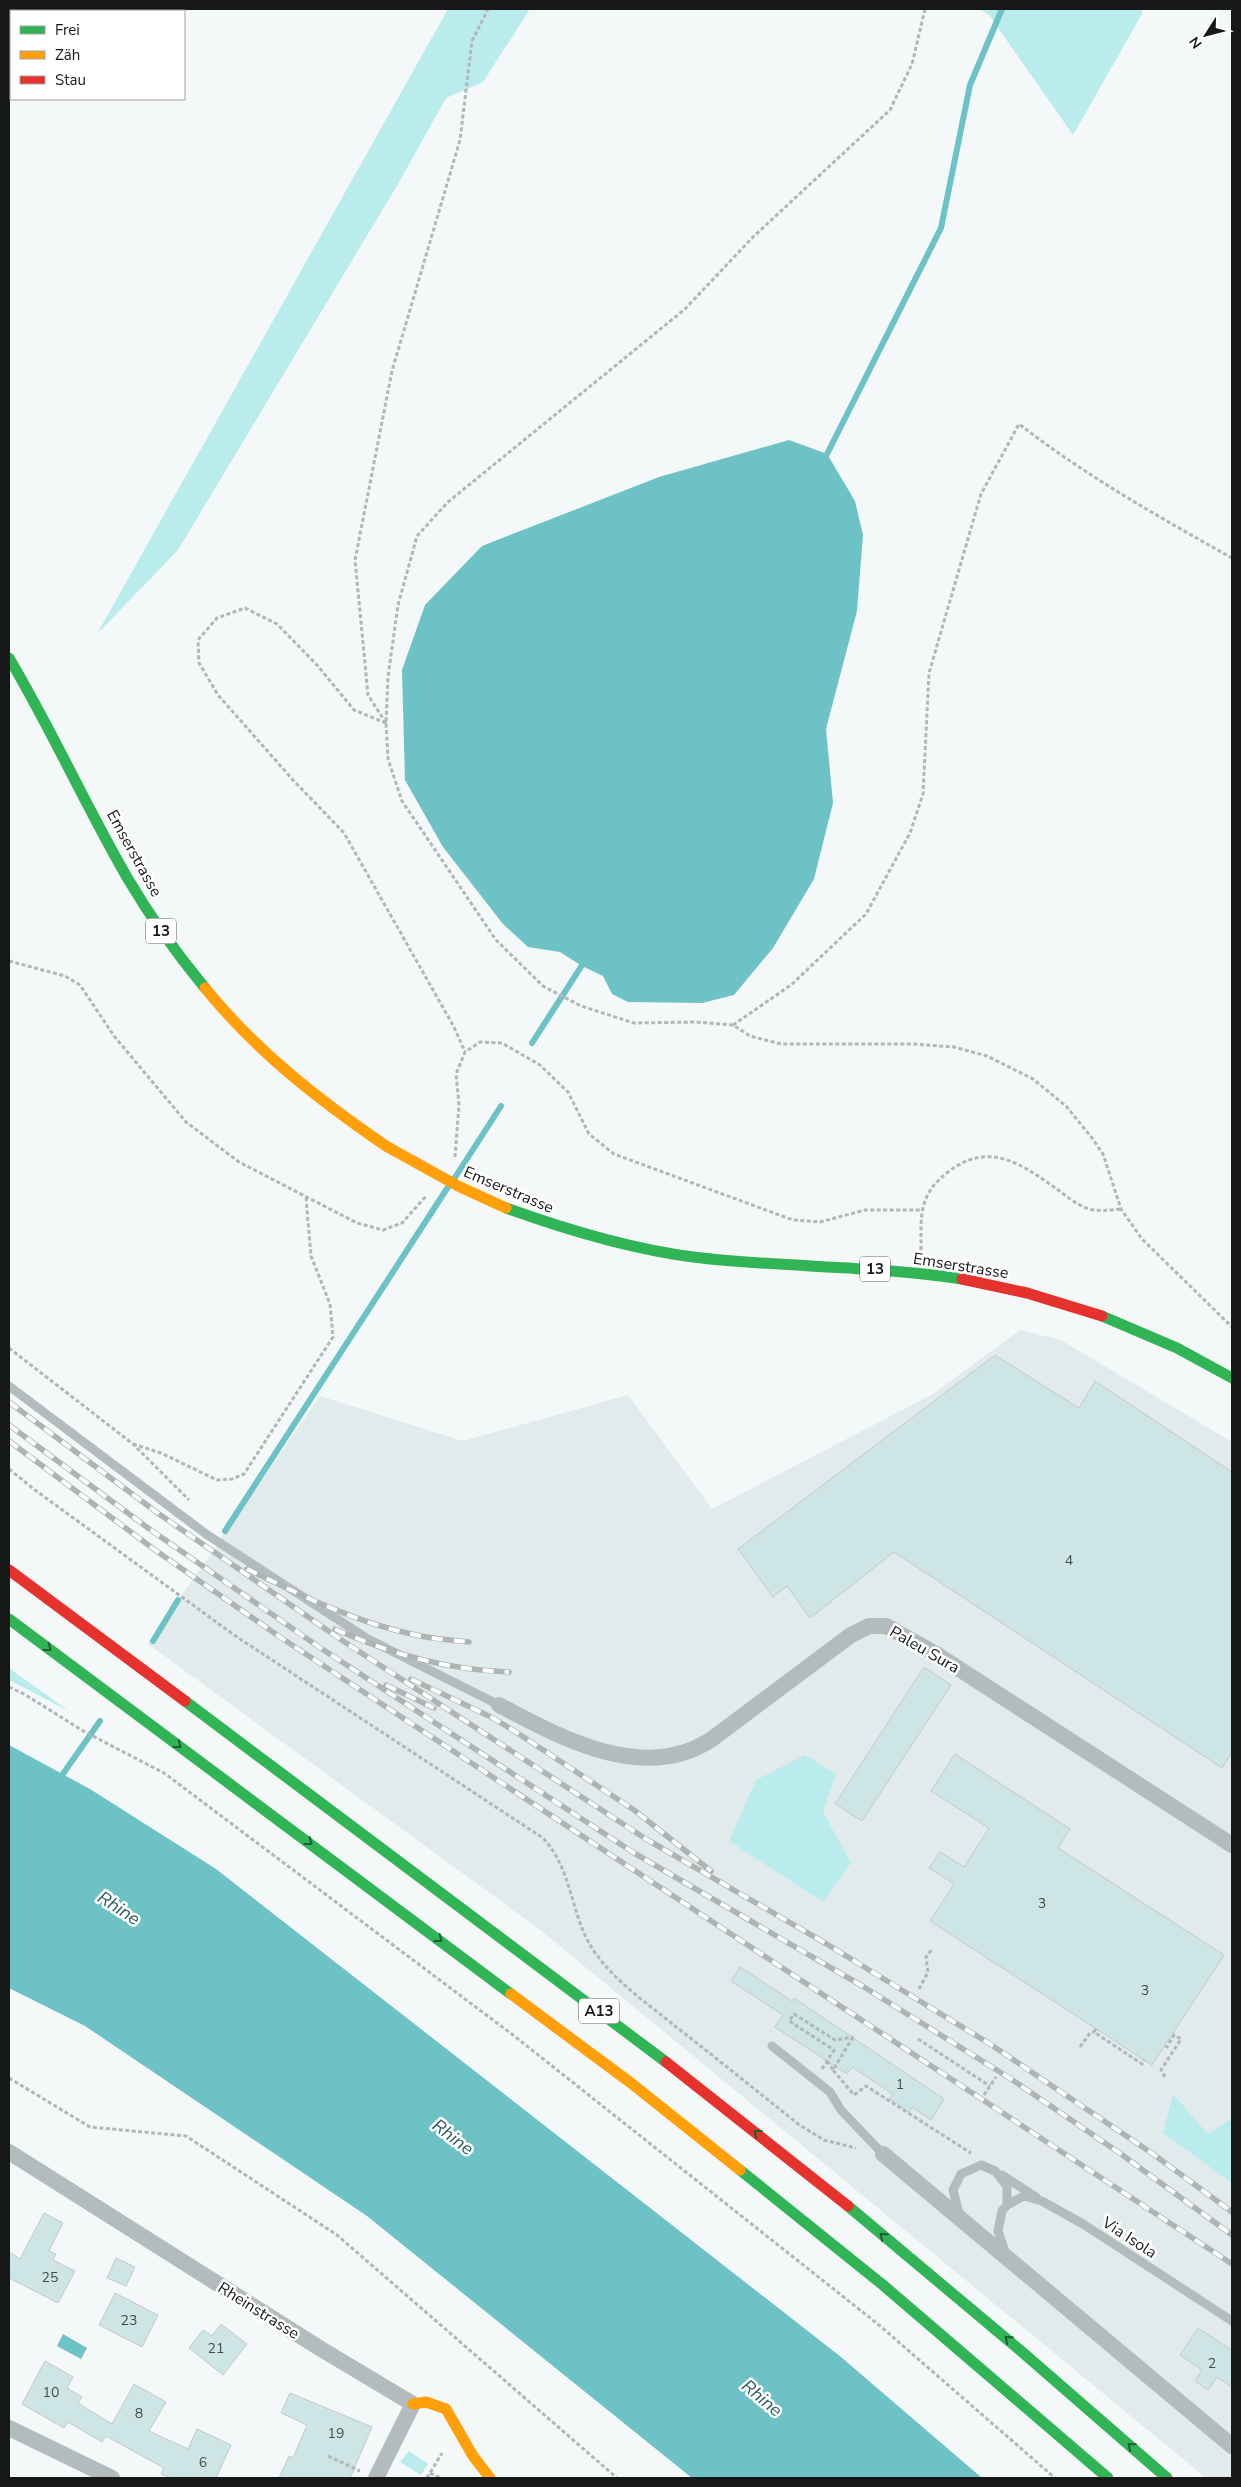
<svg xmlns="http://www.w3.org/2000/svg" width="1241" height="2487" font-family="'Nunito Sans',sans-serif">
  <rect width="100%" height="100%" fill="#f4f8f8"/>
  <path fill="#e2ebeb" d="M1020,1330L1061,1340L1232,1442V2478H1206L539,1929L148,1644L320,1396L463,1441L628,1395L712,1509L933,1394Z"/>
  <path fill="#baecee" d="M448,9H530L483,82L446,98L398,184L178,550L97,634Z
    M980,9H1142V14L1073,135L989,15Z
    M9,1668L69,1711L9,1680Z
    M805,1755L836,1774L823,1812L851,1863L823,1902L729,1841L756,1780Z
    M1173,2094L1208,2134L1232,2118V2183L1163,2133Z
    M409,2451L428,2464L421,2475L400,2462Z"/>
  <path fill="#6cc2c5" d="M789,440L827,454L855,501L863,535L857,611L826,729L833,803L814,879L773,948L734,995L702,1003L628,1002L612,994L603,976L582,966L560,952L528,947L503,924L443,847L405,780L402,670L425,605L482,546L659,477Z
    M9,1745L90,1789L216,1869L841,2357L982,2478H692L367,2216L85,2026L9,1988Z
    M63,2334L87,2348L81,2359L57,2346Z"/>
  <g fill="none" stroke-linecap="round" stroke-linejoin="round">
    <path stroke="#6cc2c5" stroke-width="6" d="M824,460L941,228L970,85L1002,9
      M532,1043L586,959
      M454,1179L501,1106
      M225,1531L448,1187
      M153,1641L178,1600
      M58,1781L100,1721"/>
  </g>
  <path fill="#cee5e5" stroke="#c5c8c8" d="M995,1355L1079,1408L1095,1381L1232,1472V1752L1222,1768L894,1552L810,1618L787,1586L773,1597L738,1549Z
    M924,1667L951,1685L862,1821L835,1804Z
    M955,1754L1070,1829L1058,1848L1224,1955L1152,2065L930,1921L954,1884L929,1868L940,1852L964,1867L989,1828L931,1791Z
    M740,1967L792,2001L794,1998L944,2099L931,2120L912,2107L909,2112L890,2099L893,2094L852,2067L847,2074L775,2027L783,2015L731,1981Z
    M44,2213L63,2223L49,2251L56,2254L53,2260L75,2271L58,2303L9,2278V2252L20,2259Z
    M116,2258L135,2267L126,2286L107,2278Z
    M115,2293L158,2315L142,2347L99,2325Z
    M221,2324L247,2344L223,2375L189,2348L203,2330L212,2336Z
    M1198,2328L1232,2350V2387L1217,2377L1208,2390L1195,2381L1202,2370L1180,2355Z
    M45,2361L73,2377L67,2388L82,2397L78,2403L112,2424L134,2384L166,2402L149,2431L188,2449L197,2429L231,2445L216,2478H171L161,2474L164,2468L106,2436L102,2442L68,2422L64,2428L22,2404Z
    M290,2393L372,2427L350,2478H279L289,2456L293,2458L307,2425L281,2413Z"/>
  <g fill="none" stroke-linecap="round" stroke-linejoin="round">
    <path stroke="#afb7b8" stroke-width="3" stroke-dasharray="4 2.5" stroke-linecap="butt" d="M925,9L912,64L890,110L753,237L685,309L448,502L417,536L398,605L388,677L386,723L388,759L402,801L496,940L543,986L581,1006L634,1023L696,1022L733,1025L750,1036L781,1044H914L954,1047L987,1056L1033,1079L1066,1106L1092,1138L1103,1154L1121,1209L1142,1239L1232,1327
      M386,723L354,710L317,665L277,624L245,608L217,618L198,640L199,663L218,695L293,780L344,833L454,1027L465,1052
      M386,723L368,695L355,560L392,371L460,140L472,41L488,9
      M9,961L65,976L80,985L114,1036L186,1122L239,1162L357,1223L383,1230L402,1223L426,1196
      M733,1025L791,985L866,914L910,833L923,794L929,673L981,494L1019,424C1086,476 1159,517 1232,558
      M455,1157L459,1105L456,1074L465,1052L480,1042L502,1043L540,1065L568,1092L589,1134L614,1154L793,1220L820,1222L865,1210H921
      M921,1250C921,1216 918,1195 948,1172C991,1139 1024,1166 1061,1192C1071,1200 1082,1208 1094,1210C1103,1211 1112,1210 1121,1209
      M9,1348L133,1444L189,1500
      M133,1444L161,1453L217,1480L232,1479L244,1474L333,1337L330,1304L311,1256L306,1198
      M9,1469L35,1490L234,1635L543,1838C574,1871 570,1919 596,1954C617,1983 648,2004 675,2026C716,2058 757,2091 798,2124L824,2140L856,2148
      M9,1687L24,1694L85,1732L164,1773L513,2035L879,2325L1055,2478
      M919,1989L928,1972L926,1957L932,1949
      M1096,2029L1094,2032L1142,2064L1144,2060
      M853,2037L833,2070L854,2095L866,2086L971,2153
      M918,2039L990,2086
      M1165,2046L1167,2047L1174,2035L1181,2039L1161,2070L1166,2079
      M1080,2047L1090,2033L1094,2032
      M827,2061L833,2070
      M822,2069L834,2050L789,2021L794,2014L835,2040L853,2037
      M9,2078L90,2127L186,2136L337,2235L617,2478
      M984,2095L996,2077
      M328,2456L360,2471
      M430,2473L440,2478
      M427,2478L442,2453"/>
    <path stroke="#b2bcbc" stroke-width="9" d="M9,1386L206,1534L368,1639L499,1705
      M772,2046L830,2092L841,2110L883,2154
      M1002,2175L1036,2197
      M1007,2205L1024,2196L1042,2201L1083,2224L1232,2321
      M959,2213L953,2190L961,2174L981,2165L995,2171L1007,2186V2205L1002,2211L998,2231L1005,2252"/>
    <path stroke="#b2bcbc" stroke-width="16" d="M499,1705C561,1738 645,1784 712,1739L851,1635L869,1626H886L936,1654L1232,1845
      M9,2152L321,2349L413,2404L376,2478
      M883,2154L1232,2446
      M9,2428L112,2478"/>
    <path stroke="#30b455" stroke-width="11" d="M9,658C52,730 86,807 128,879C151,918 177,954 205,988
      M506,1208C567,1230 629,1249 693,1257C782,1268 873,1265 962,1279
      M1102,1316L1177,1348L1232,1378
      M9,1619L511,1994
      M185,1701L666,2062
      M740,2170L883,2285L1108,2478
      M848,2206L1021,2351L1167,2478"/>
    <path stroke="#ff9f0a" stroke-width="11" d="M205,988C257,1052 319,1100 386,1146
      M511,1994L631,2083L740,2170
      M413,2404L426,2402L446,2409L473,2456L490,2478"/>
    <path stroke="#e5322d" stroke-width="11" d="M962,1279L1027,1293L1102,1316
      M9,1570L185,1701
      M666,2062L848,2206"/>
    <g stroke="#adb4b4" stroke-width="5.5">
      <path id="rail" d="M9,1402L159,1514L343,1641L646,1839L825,1943L990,2044L1153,2154L1232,2212
        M9,1425L148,1528L319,1647L634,1853L864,1987L1011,2079L1121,2154L1232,2235
        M9,1441L155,1550L280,1637L1232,2264
        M247,1569C301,1595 356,1623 416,1635C433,1639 452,1640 469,1642
        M335,1629C390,1654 448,1670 509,1672
        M411,1679L493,1718L519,1734L634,1810L711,1871
        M386,1685L434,1708"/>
    </g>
    <use href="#rail" stroke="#fff" stroke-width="4" stroke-dasharray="11" stroke-linecap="butt"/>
    <path stroke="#ff9f0a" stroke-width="11" d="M386,1146L458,1186L506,1208"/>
  </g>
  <defs><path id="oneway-chevron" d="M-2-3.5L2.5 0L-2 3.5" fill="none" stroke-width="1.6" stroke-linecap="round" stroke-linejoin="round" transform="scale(1.25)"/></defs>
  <g stroke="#225e33">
    <use href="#oneway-chevron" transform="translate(48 1648) rotate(37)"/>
    <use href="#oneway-chevron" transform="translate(178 1745) rotate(37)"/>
    <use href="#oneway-chevron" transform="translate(309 1842) rotate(37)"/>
    <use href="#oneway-chevron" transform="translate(439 1939) rotate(37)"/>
    <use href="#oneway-chevron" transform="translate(757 2133) rotate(-142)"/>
    <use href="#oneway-chevron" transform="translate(883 2236) rotate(-141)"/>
    <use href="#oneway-chevron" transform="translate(1008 2339) rotate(-140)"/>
    <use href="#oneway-chevron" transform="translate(1131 2446) rotate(-139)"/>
  </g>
  <g text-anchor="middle" stroke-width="5" stroke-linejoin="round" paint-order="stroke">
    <g font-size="14" fill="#444b4b">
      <text x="1069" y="1565">4</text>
      <text x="1042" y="1908">3</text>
      <text x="1145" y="1995">3</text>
      <text x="900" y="2089">1</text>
      <text x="50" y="2282">25</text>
      <text x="129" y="2325">23</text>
      <text x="216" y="2353">21</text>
      <text x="1212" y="2368">2</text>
      <text x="51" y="2397">10</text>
      <text x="139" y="2418">8</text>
      <text x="336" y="2438">19</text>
      <text x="203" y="2467">6</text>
    </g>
    <g fill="#fff" stroke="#5c5d5d" stroke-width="1">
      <rect x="146" y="918.5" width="30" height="25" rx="4"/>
      <rect x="860" y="1256.5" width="30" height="25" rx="4"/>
      <rect x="579" y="1998.5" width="40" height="25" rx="4"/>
    </g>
    <g font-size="15" font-weight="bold" fill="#161818">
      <text x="161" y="936">13</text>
      <text x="875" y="1274">13</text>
      <text x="599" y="2016">A13</text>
    </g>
    <g font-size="16" fill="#161818" stroke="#fff">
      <text transform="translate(135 853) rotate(61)" y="6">Emserstrasse</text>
      <text transform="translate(509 1189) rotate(23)" y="6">Emserstrasse</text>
      <text transform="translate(961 1265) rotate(9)" y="6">Emserstrasse</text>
      <text transform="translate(925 1649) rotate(30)" y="6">Paleu Sura</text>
      <text transform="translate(1130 2237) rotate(33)" y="6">Via Isola</text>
      <text transform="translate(259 2310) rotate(32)" y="6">Rheinstrasse</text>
    </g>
    <g font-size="18" font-style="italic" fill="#2b5c5e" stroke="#fff">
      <text transform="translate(119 1908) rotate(33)" y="6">Rhine</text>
      <text transform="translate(453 2137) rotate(37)" y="6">Rhine</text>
      <text transform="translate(762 2398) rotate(40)" y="6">Rhine</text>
    </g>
  </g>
  <rect width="1241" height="2487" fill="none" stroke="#161818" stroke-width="20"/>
  <rect x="10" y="10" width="175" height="90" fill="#ffffff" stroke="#a2a3a3"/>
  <rect x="20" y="26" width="25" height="8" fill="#30b455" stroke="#a2a3a3"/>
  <text x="55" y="35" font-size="15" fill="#161818">Frei</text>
  <rect x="20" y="51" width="25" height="8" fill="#ff9f0a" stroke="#a2a3a3"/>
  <text x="55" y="60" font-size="15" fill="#161818">Zäh</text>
  <rect x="20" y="76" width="25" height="8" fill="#e5322d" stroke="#a2a3a3"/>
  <text x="55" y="85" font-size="15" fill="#161818">Stau</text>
  <g transform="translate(1206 35) rotate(234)" stroke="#ffffff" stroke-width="4" paint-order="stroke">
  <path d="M0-4L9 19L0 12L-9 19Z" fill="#161818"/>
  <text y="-8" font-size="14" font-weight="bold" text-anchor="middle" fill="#161818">N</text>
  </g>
</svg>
